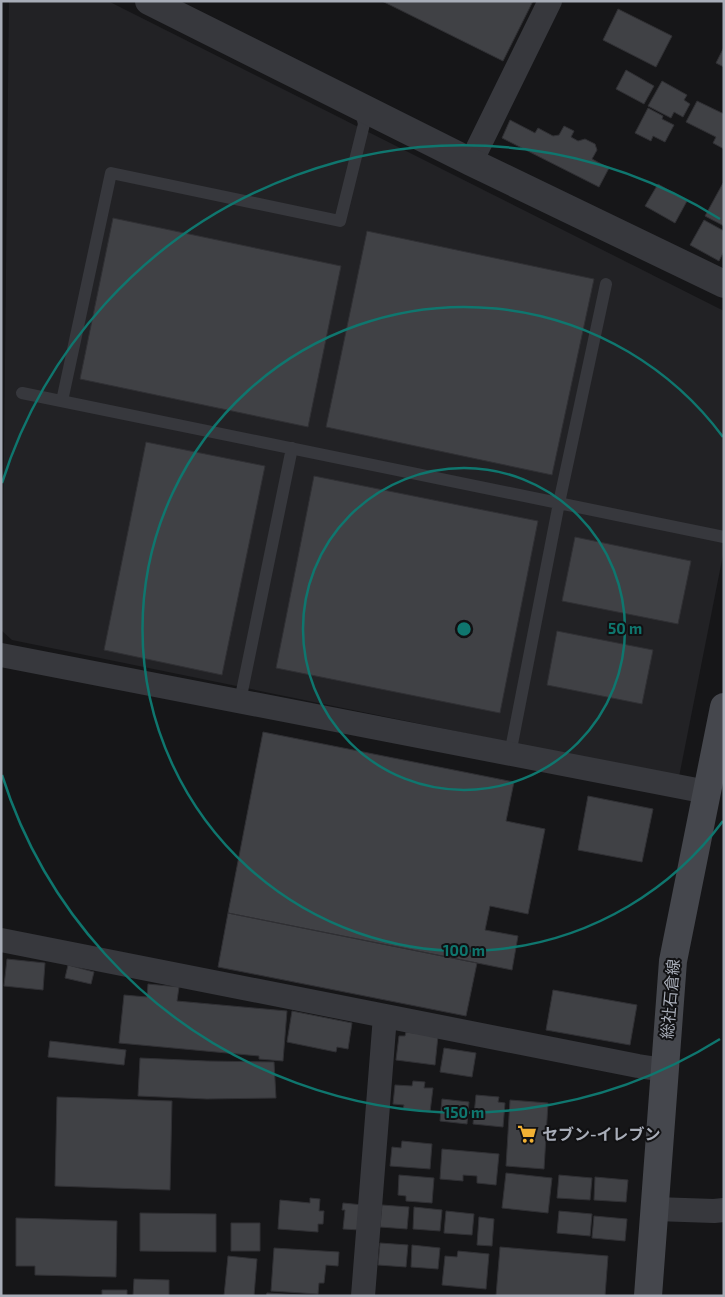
<svg xmlns="http://www.w3.org/2000/svg" width="725" height="1297" font-family="'Exo 2','Noto Sans JP',sans-serif">
  <rect width="100%" height="100%" fill="#161618"/>
  <path fill="#222225" d="M9,1H108L724,311V550L679,777L12,640L2,631Z"/>
  <path fill="#404145" stroke="#303034" d="M382,1H533L503,61Z
    M618,9L672,36L656,67L603,40Z
    M724,47V67L716,63Z
    M626,70L654,86L644,104L616,89Z
    M662,81L687,95L684,100L690,104L683,117L674,112L671,118L648,106Z
    M697,101L724,114V149L713,143L716,137L686,122Z
    M648,108L663,116L662,119L674,125L665,142L653,136L651,141L635,133Z
    M510,120L535,133L538,128L553,136L559,135L564,126L574,131L571,137L578,141L585,139L595,144L597,150L592,159L609,168L599,187L502,138Z
    M723,183L724,184V226L705,216Z
    M658,184L687,201L675,223L645,206Z
    M113,218L341,266L308,427L80,379Z
    M704,220L724,231V251L719,261L690,245Z
    M367,231L594,279L552,475L326,427Z
    M146,442L265,466L222,675L104,650Z
    M314,476L538,521L500,713L276,668Z
    M575,537L691,561L678,624L562,601Z
    M557,631L653,650L642,704L547,685Z
    M263,732L514,782L506,821L545,829L528,914L490,906L485,930L518,936L512,970L228,913Z
    M588,796L653,809L642,862L578,850Z
    M228,913L477,963L466,1016L218,967Z
    M7,959L45,963L43,990L4,986Z
    M68,965L94,972L91,984L65,978Z
    M148,984L179,987L177,1001L287,1011L283,1061L259,1059V1056L119,1043L124,995L147,997Z
    M553,990L637,1005L630,1045L546,1030Z
    M292,1011L352,1023L348,1049L337,1047L336,1052L287,1042Z
    M406,1032L438,1036L435,1065L396,1060L399,1036H405Z
    M50,1041L126,1050L124,1065L48,1057Z
    M444,1048L476,1053L472,1077L440,1072Z
    M140,1058L207,1061L274,1062L276,1098L207,1099L138,1096Z
    M413,1081L425,1082L424,1088H433L430,1112L403,1109L404,1105L393,1104L395,1085L412,1086Z
    M476,1095L499,1097L498,1102L505,1103L503,1127L473,1124Z
    M57,1097L172,1101L170,1190L55,1186Z
    M442,1099L469,1102L467,1124L440,1121Z
    M510,1100L548,1103L544,1169L506,1166Z
    M402,1141L432,1144L430,1169L390,1166L392,1147L401,1148Z
    M442,1149L499,1154L496,1185L477,1183V1176L463,1175V1181L440,1179Z
    M506,1173L552,1178L548,1213L502,1208Z
    M399,1175L434,1178L432,1203L406,1201V1196L398,1195Z
    M559,1175L592,1178L590,1200L557,1198Z
    M595,1177L628,1180L626,1202L594,1200Z
    M310,1198L320,1199L319,1211H324L323,1224H318V1232L278,1229L280,1200L310,1203Z
    M343,1203L363,1205L360,1230L343,1229L345,1210H342Z
    M382,1205L409,1207L407,1229L380,1227Z
    M414,1207L442,1210L440,1231L413,1229Z
    M446,1211L474,1214L472,1235L444,1233Z
    M559,1211L592,1214L590,1236L557,1233Z
    M140,1213L216,1214V1252L140,1251Z
    M594,1216L627,1219L625,1241L592,1238Z
    M479,1217L494,1219L492,1246L477,1245Z
    M16,1218L117,1221L116,1277L35,1275V1266H16Z
    M231,1223H260V1251H231Z
    M380,1243L408,1245L406,1267L378,1265Z
    M412,1245L440,1248L438,1269L411,1267Z
    M500,1247L608,1256L605,1296H496Z
    M274,1248L339,1252L338,1266L326,1265L324,1283H319L318,1294L271,1291Z
    M458,1251L489,1254L486,1289L442,1285L445,1256L457,1257Z
    M228,1256L257,1259L254,1296H224Z
    M134,1279L169,1280V1296H133Z
    M102,1290H127V1296H102Z
    M267,1293L315,1296H266Z"/>
  <g fill="none" stroke-linecap="round" stroke-linejoin="round">
    <path stroke="#37383d" stroke-width="12" d="M22,393L724,537
      M62,401L111,173L340,221L364,124L360,109
      M240,701L292,448
      M510,754L559,503L606,284"/>
    <path stroke="#37383d" stroke-width="24" d="M471,162L550,1
      M1,655L707,792
      M1,940L638,1066L664,1070
      M655,1209L714,1211L724,1210
      M363,1296L385,1016"/>
    <path stroke="#37383d" stroke-width="28" d="M149,1L471,162L724,284"/>
    <path stroke="#45474d" stroke-width="28" d="M648,1296L673,961L724,707"/>
  </g>
  <g fill="none" stroke="#0f766e" stroke-width="2.5">
    <circle cx="464" cy="629" r="161"/>
    <path d="M723 821A322 322 0 1 1 723 437"/>
    <path d="M720 1039A484 484 0 0 1 2 775M2 483A484 484 0 0 1 720 219"/>
  </g>
  <defs>
    <g id="supermarket-bare" transform="scale(1.5)"><path d="M-6-5.5h2.5l.6 2H6L4.5 2H-2.5L-4.4-4H-6ZM-1.5 3.2a1.3 1.3 0 1 0 .1 0ZM3 3.2a1.3 1.3 0 1 0 .1 0Z" fill="#f2b134" stroke="#111113" stroke-width="2.5" paint-order="stroke"/></g>
  </defs>
  <g fill-rule="evenodd">
    <use href="#supermarket-bare" x="527" y="1134"/>
  </g>
  <g text-anchor="middle" stroke-width="4" stroke-linejoin="round" paint-order="stroke">
    <g font-size="16" fill="#a8adb8" stroke="#111113">
      <text transform="translate(670 999) rotate(-85)" y="6">総社石倉線</text>
    </g>
    <g font-size="16" font-weight="bold" fill="#a8adb8" stroke="#111113" text-anchor="start">
      <text x="542" y="1140">セブン-イレブン</text>
    </g>
  </g>
  <circle cx="464" cy="629" r="8" fill="#0f766e" stroke="#111113" stroke-width="2.5"/>
  <g font-size="15" text-anchor="middle" font-weight="bold" fill="#0f766e" stroke="#111113" stroke-width="4" stroke-linejoin="round" paint-order="stroke">
    <text x="625" y="634">50 m</text>
    <text x="464" y="956">100 m</text>
    <text x="464" y="1118">150 m</text>
  </g>
  <rect width="725" height="1297" fill="none" stroke="#a8adb8" stroke-width="5"/>
</svg>
